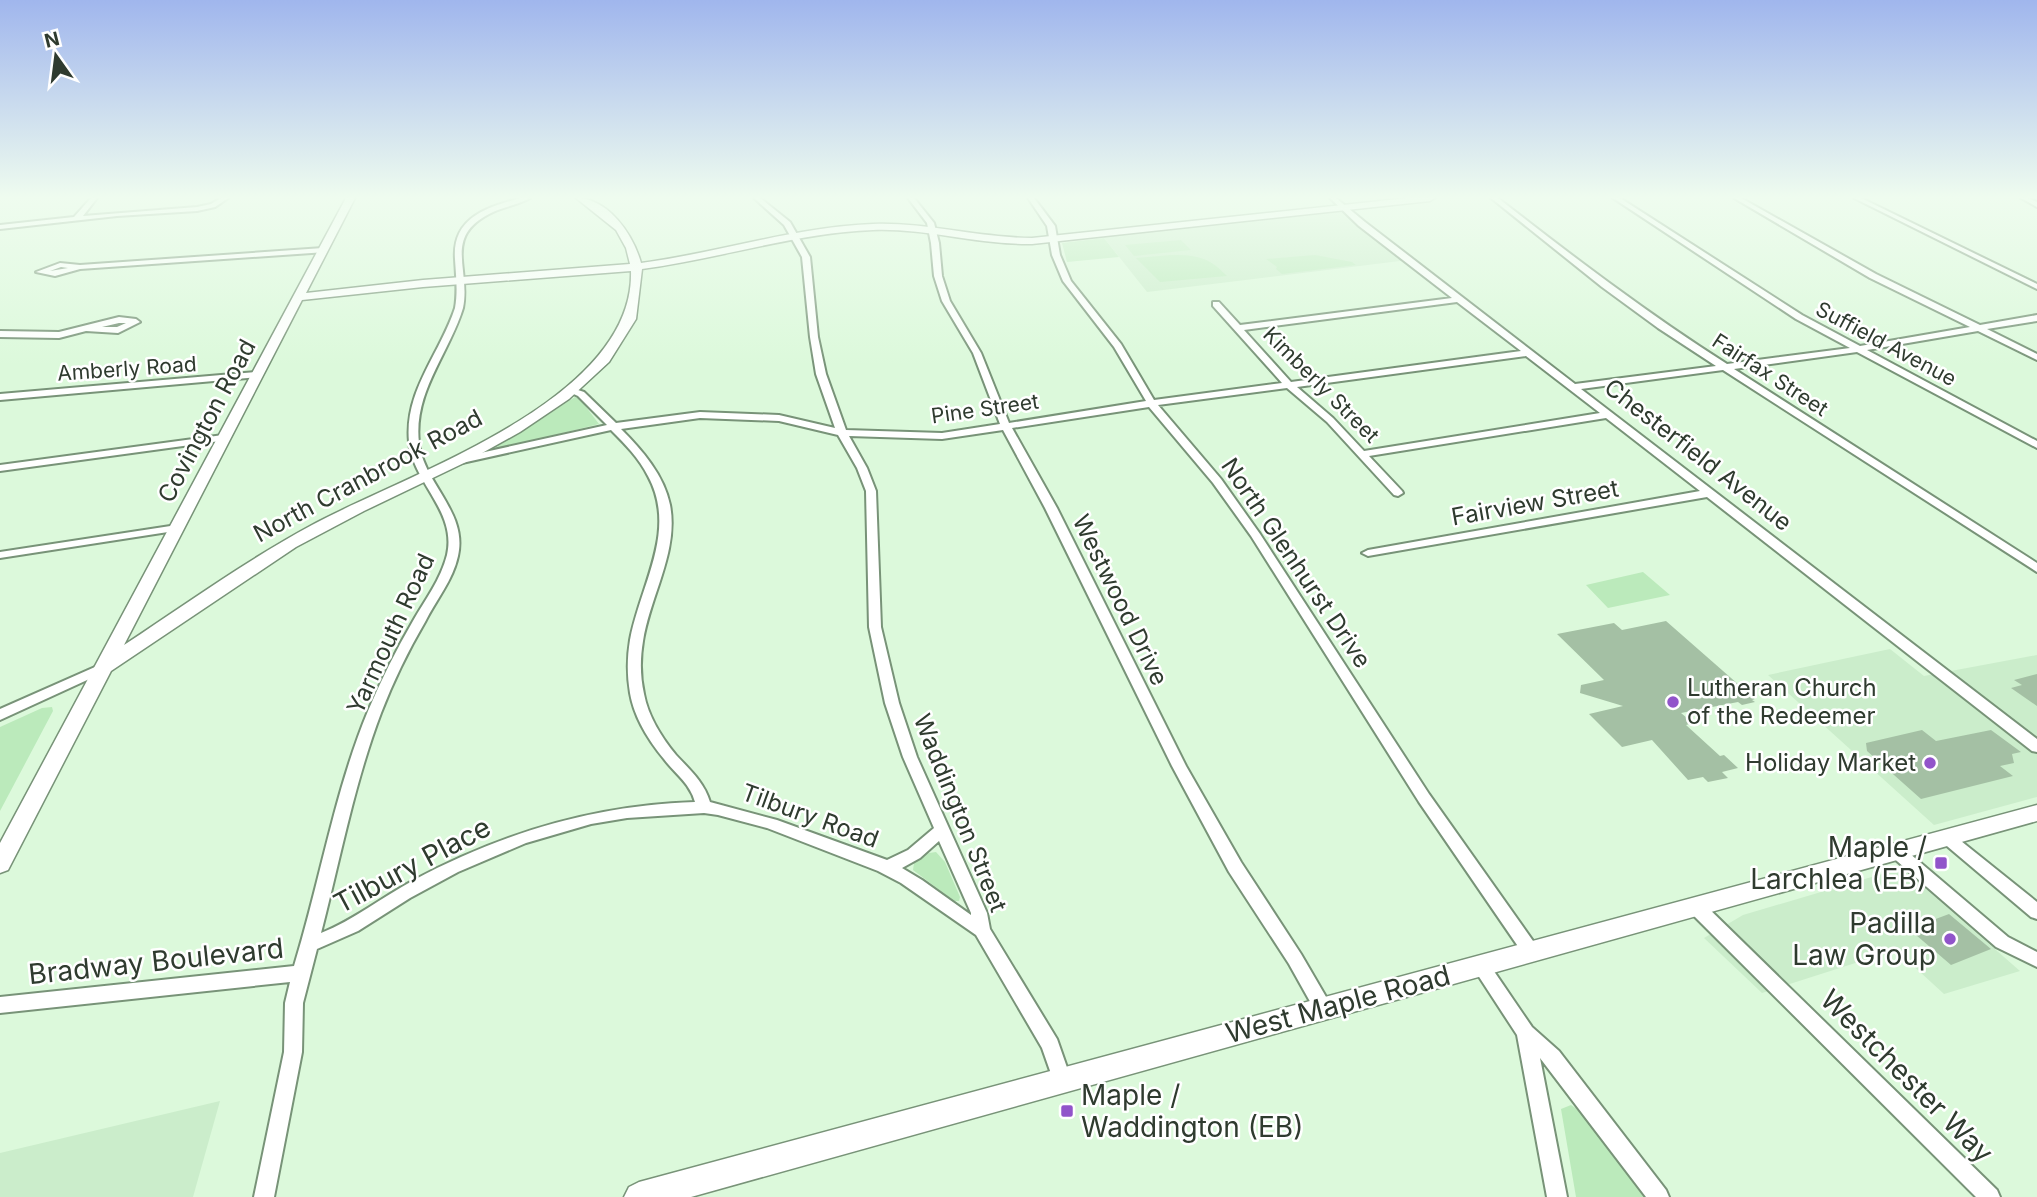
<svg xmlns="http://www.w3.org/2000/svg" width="2037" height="1197" font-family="Inter,sans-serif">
  <rect width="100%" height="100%" fill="#dcf9db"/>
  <path fill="#cbedcb" d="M1342,209L1408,260L1147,292L1101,234Z
    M1890,649L1924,676L2037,655V797L1934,825L1768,675Z
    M1902,868L2020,971L1944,994L1896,950L1762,993L1704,938L1743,915Z
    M220,1101L193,1197H0V1153Z"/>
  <path fill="#bbeabb" d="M1104,238L1119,257L1067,262L1062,243Z
    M1181,240L1191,250L1134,256L1125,245Z
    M1171,255C1197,255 1209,257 1227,276L1160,282L1136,258Z
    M1315,255L1352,262L1356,265L1282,274L1276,269L1277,267L1266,259Z
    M575,397L580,399L599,424L487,452L486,450L524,430Z
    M1643,572L1670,595L1608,608L1586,585Z
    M52,707L53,711L0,811V727L42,708Z
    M936,852L945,862L960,897L959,901H954L913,870L914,863L929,853Z
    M1571,1105L1584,1114L1647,1197H1576L1561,1109Z"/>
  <path fill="#a4c0a4" d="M1666,621L1755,699L1752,700L1755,702L1742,705L1738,702L1681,713L1693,723L1686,725L1720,756L1724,755L1738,768L1722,772L1728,778L1708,782L1703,777L1688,780L1652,740L1622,747L1589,714L1623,706L1580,693L1581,685L1604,680L1557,634L1614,623L1622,630Z
    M2037,674V706L2011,688L2022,685L2014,680Z
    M1922,730L1936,741L1991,730L2021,752L2012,754L2014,763L2000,766L2013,776L1921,799L1867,751L1866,743Z
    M1949,914L1991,949L1951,965L1909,929Z"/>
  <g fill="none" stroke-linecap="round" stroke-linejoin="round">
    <g stroke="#789378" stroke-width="4">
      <path id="street" d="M91,198H97L83,216L197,207L211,204L221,198H228L215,207L197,211L117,216L0,229V225L74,217Z
        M521,198H530C518,205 502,207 489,214C443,238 471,269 463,308C449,354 413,392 419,443C424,484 468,512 458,556C453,580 436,600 425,622C408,651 393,682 381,713C354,784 340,860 321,933C354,920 382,897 414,880C502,833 595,805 695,802C690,783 675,774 664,759C649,741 634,717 630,693C627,675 627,658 630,640C640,585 678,531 648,476C639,458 625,444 611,430L453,465L448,462L453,459L607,425L578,396L567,391L572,388L584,392L616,423L700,412L779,415L835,428L816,374L810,337L802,257L784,225L754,198H760L790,222L810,257L818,337L826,374L846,430L942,433L1000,424L973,353L942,301L934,276L931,243L927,223L908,198H914L934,223L939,243L942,276L950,301L981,353L1009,423L1146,401L1114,347L1063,281L1052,255L1047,226L1028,198H1034L1055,226L1060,255L1071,281L1121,344L1154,400L1282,383L1213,306V302H1219L1240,325L1452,298L1359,226L1330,198H1336L1365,222L1575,384L1716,366L1658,328L1602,287L1491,198H1498C1572,256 1647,313 1727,364L1850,348L1796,319L1613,198H1620L1802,315L1860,346L1970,327L1870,278L1734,198H1741L1876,274L1980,325L2037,315V321L1987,329L2037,354V360L1978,331L1867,350L2037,441V448L1857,352L1734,369L2037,563V572L1723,370L1581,389L2037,739V752L2032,751L1707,497L1368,556L1362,553L1368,550L1700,491L1606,418L1369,456L1402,491L1403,493L1398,496L1394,495L1327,422L1287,388L1158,405L1221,479L1260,534L1429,794L1538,948L1541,953L1538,958L1532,960L1526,958L1419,802L1251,536L1213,483L1149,407L1012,428L1057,508L1186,766L1241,862L1301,954L1329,1002L1332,1008L1329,1014L1323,1016L1317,1014L1289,964L1229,872L1172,766L1045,508L1003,430L942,439L849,436L867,468L876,491L881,627L899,703L917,757L987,913L990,929L1057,1039L1071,1079L1069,1085L1062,1088L1055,1085L1042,1048L976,935L901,883L878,871L767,828L718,815L704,813L627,818L591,824L526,843L458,872L410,898L358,931L317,949L303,1003L302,1052L274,1197H254L284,1052L285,1003L290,982L0,1013V997L294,966C320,882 334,793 368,711C381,680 396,650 413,621C425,600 441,579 447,555C457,511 413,483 409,442C404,391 440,354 455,308C458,292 456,276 455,259C452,217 488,207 521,198ZM1457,302L1521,351L1291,382L1244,330ZM1526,356L1600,413L1364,451L1333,418L1297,387ZM700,418L779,421L838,435L857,468L866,491L869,627L885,703L903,757L934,828L908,850L887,860L777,820L710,802C704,782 690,770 676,755C662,738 648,716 644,694C640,676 640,659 643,641C650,596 679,551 670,505C664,475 642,450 621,429ZM939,841L971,913V915L922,880L902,868L920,858Z
        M1854,198H1861L2037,284V289Z
        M2021,198H2028L2037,202V207Z
        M323,248H326V252L80,269L55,276L36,272L60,263L80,265ZM61,267L68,268L50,271Z
        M119,317L136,319L140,322L118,333L86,331L59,338L0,337V331L59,332ZM119,323H126L117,327H102Z
        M256,372L261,375L259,377L0,400V394Z
        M223,435L228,438L227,440L0,471V465Z
        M177,525L181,526L183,528L181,530L0,558V552Z
        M104,663L109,664L111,667L109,670L0,720V709Z
        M1946,831L1951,833L2037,902V919L2031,917L1941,841L1938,837L1941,833Z
        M1896,845L1902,847L2008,937L2037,952V967L1996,947L1890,855L1888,851L1890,847Z
        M1696,900L1702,902L1997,1190L2000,1197H1976L1690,912L1688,907L1690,902Z
        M1481,958L1487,961L1532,1027L1559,1051L1666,1190L1669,1197H1646L1540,1058L1567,1197H1547L1517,1035L1472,966L1475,961Z"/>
    </g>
    <g stroke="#789378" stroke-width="3">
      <path id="secondary" d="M346,198H355L306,293L423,280L630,264L626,248L616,230L576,198C608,198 633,234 641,263C718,253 794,227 873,224C926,222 978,238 1032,238L1408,198H1435L1430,201L1032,244C979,245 926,228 873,230C795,233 719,259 642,269L636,319L609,362L569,399L520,432L466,462L364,511L296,547L111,671L8,870L0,873V843ZM631,271C635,401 406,474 312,525C247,560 186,604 124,645L302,300L423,287Z
        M2037,805V821L691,1197H624L629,1187L639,1182Z"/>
    </g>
    <use href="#street" fill="#fff" fill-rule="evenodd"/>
    <use href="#secondary" fill="#fff" fill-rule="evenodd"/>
  </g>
  <linearGradient id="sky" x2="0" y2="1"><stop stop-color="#a0b6ed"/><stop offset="0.54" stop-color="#effcef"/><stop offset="1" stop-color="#effcef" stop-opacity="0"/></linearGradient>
  <rect width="2037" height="365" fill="url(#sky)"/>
  <g fill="#9154ca" stroke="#fff" stroke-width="2.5">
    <circle cx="1673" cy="702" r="7"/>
    <circle cx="1930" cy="763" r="7"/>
    <rect x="1934" y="856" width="14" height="14" rx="3.5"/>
    <circle cx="1950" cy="939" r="7"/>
    <rect x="1060" y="1104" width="14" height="14" rx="3.5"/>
  </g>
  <g text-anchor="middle" stroke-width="5" stroke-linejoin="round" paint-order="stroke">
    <g font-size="21" fill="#2f3b2f" stroke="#fff">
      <text transform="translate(1886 344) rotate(28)" y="7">Suffield Avenue</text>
      <text transform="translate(127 369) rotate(-4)" y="7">Amberly Road</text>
      <text transform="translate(1770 375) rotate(33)" y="7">Fairfax Street</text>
      <text transform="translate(1321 385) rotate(45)" y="7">Kimberly Street</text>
      <text transform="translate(985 409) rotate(-8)" y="7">Pine Street</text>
    </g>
    <g font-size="24" fill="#2f3b2f" stroke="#fff">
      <text transform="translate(207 421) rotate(-62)" y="8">Covington Road</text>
      <text transform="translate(1698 455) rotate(38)" y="8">Chesterfield Avenue</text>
      <text transform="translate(368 476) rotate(-28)" y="8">North Cranbrook Road</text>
      <text transform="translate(1535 503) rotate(-10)" y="8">Fairview Street</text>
      <text transform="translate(1296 563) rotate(56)" y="8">North Glenhurst Drive</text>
      <text transform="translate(1120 600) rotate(64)" y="8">Westwood Drive</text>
      <text transform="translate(391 634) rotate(-65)" y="8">Yarmouth Road</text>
      <text transform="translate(960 813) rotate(68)" y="8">Waddington Street</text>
      <text transform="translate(810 816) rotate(20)" y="8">Tilbury Road</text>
    </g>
    <g font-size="24" fill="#2f3b2f" stroke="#fff" text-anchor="start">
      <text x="1687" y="696">Lutheran Church<tspan x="1687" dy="28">of the Redeemer</tspan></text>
      <text x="1916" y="771" text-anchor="end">Holiday Market</text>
    </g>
    <g font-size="28" fill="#2f3b2f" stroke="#fff" text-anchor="end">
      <text x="1927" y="857">Maple /<tspan x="1927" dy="32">Larchlea (EB)</tspan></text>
      <text x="1936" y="933">Padilla<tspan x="1936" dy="32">Law Group</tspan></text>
      <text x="1081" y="1105" text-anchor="start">Maple /<tspan x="1081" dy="32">Waddington (EB)</tspan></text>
    </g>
    <g font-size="28" fill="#2f3b2f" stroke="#fff">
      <text transform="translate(412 865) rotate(-28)" y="10">Tilbury Place</text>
      <text transform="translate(156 961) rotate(-6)" y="10">Bradway Boulevard</text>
      <text transform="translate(1338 1004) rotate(-15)" y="10">West Maple Road</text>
      <text transform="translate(1907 1076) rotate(45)" y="10">Westchester Way</text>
    </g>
  </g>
  <g transform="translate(56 56) rotate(346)" stroke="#ffffff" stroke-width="5" paint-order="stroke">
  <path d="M0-5L12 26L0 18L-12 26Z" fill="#2f3b2f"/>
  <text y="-10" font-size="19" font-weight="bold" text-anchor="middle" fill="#2f3b2f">N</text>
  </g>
</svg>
